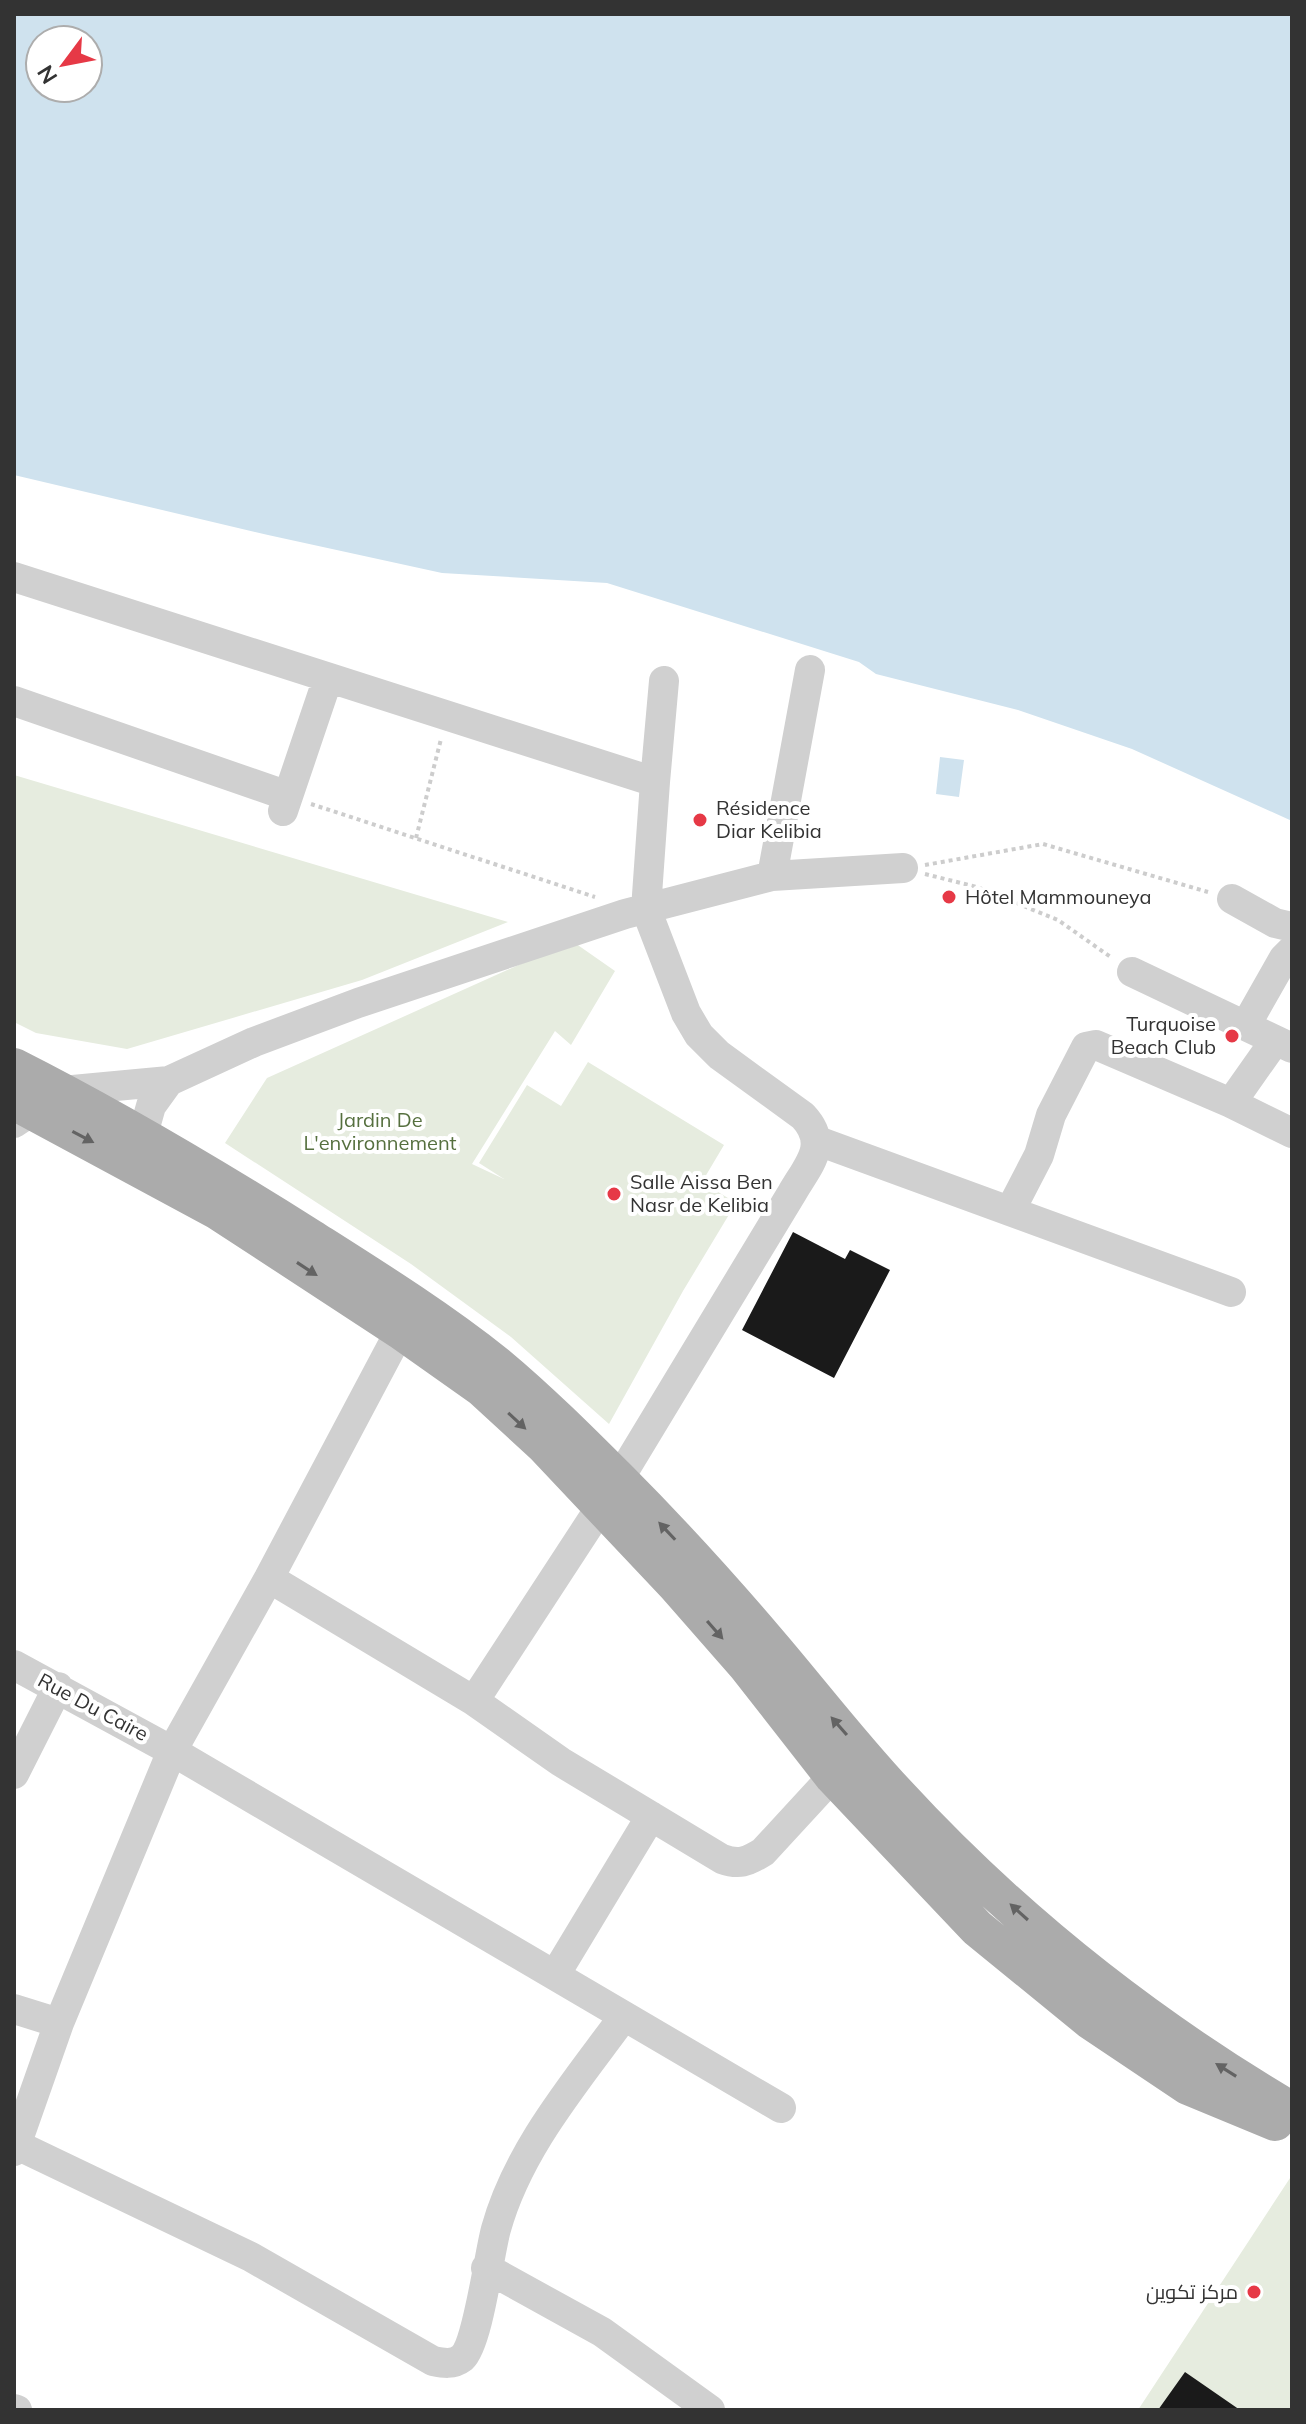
<svg xmlns="http://www.w3.org/2000/svg" width="1306" height="2424" font-family="Mulish,Cairo,sans-serif">
  <rect width="100%" height="100%" fill="#fff"/>
  <path fill="#e6ecdf" d="M14,775L508,922L362,980L127,1049L36,1033L14,1022Z
    M572,941L615,971L571,1045L555,1031L472,1164L504,1179L479,1163L527,1085L561,1106L588,1062L724,1145L702,1182L736,1203L683,1291L609,1424L511,1337L411,1264L225,1143L267,1078Z
    M1292,2175V2410H1138Z"/>
  <path fill="#cfe2ee" fill-rule="evenodd" d="M14,14H1292V821L1132,749L1018,710L876,674L859,662L607,583L442,573L268,535L14,475ZM40,40H88V88H40Z
    M940,757L964,760L959,797L936,794Z"/>
  <path fill="#1a1a1a" d="M793,1232L845,1259L850,1250L890,1270L834,1378L742,1330Z
    M1185,2372L1240,2410H1158Z"/>
  <g fill="none" stroke-linecap="round" stroke-linejoin="round">
    <path stroke="#cdcdcd" stroke-width="4" stroke-dasharray="4 4" stroke-linecap="butt" d="M311,804L595,897
      M416,838L441,739
      M925,865L1043,844L1208,892
      M925,874L977,887L1058,920L1112,958"/>
    <path stroke="#d0d0d0" stroke-width="30" d="M14,577L655,782L646,909L686,1013L699,1035L719,1055L803,1116C830,1145 808,1165 792,1193L619,1479L474,1701
      M14,701L288,796
      M655,782L664,681
      M283,811L328,678
      M772,876L810,670
      M1232,899L1275,923L1292,927
      M1132,972L1292,1048
      M1246,1025L1284,958L1292,950
      M1231,1103L1292,1133
      M14,1123L62,1091L169,1081L254,1042L358,1003L625,914L772,876L903,868
      M142,1138L151,1106L169,1081
      M818,1141L1231,1292
      M1010,1211L1039,1155L1051,1115L1086,1047L1096,1045L1231,1103L1274,1042
      M269,1578L474,1701L561,1762L722,1859C739,1865 747,1862 763,1852L833,1776
      M14,1665L172,1751L781,2108
      M14,1774L58,1687
      M555,1975L651,1816
      M14,2009L59,2023
      M17,2145L251,2257L433,2361C443,2363 453,2365 462,2358C478,2344 489,2254 496,2229C518,2149 576,2082 624,2016
      M14,2151L59,2023L172,1751L269,1578L410,1312
      M486,2268L602,2332L710,2410
      M14,2409L17,2410"/>
    <path stroke="#ababab" stroke-width="38" d="M14,1067C115,1118 214,1177 311,1238C374,1278 438,1318 497,1365C539,1400 580,1441 619,1480C670,1531 719,1585 766,1640C809,1690 850,1744 896,1793C1011,1918 1146,2025 1292,2111
      M14,1101L218,1211L400,1330L482,1388L544,1445L676,1585L747,1666L833,1776L977,1928L1091,2021L1188,2086L1275,2122"/>
  </g>
  <defs><path id="oneway-solid" d="M-6-.8H1V-3.2L6.5 0L1 3.2V.8H-6Z" transform="scale(2)"/></defs>
  <g fill="#636363">
    <use href="#oneway-solid" transform="translate(83 1137) rotate(28)"/>
    <use href="#oneway-solid" transform="translate(307 1269) rotate(33)"/>
    <use href="#oneway-solid" transform="translate(517 1421) rotate(43)"/>
    <use href="#oneway-solid" transform="translate(667 1531) rotate(-133)"/>
    <use href="#oneway-solid" transform="translate(715 1630) rotate(49)"/>
    <use href="#oneway-solid" transform="translate(839 1726) rotate(-131)"/>
    <use href="#oneway-solid" transform="translate(1019 1912) rotate(-138)"/>
    <use href="#oneway-solid" transform="translate(1226 2070) rotate(-148)"/>
  </g>
  <g fill="#e63946" stroke="#fff" stroke-width="3">
    <circle cx="700" cy="820" r="8"/>
    <circle cx="949" cy="897" r="8"/>
    <circle cx="1232" cy="1036" r="8"/>
    <circle cx="614" cy="1194" r="8"/>
    <circle cx="1254" cy="2292" r="8"/>
  </g>
  <g text-anchor="middle" stroke-width="8" stroke-linejoin="round" paint-order="stroke">
    <g font-size="20" fill="#333" stroke="#fff" text-anchor="start">
      <text x="716" y="815">Résidence<tspan x="716" dy="23">Diar Kelibia</tspan></text>
      <text x="965" y="904">Hôtel Mammouneya</text>
      <text x="1216" y="1031" text-anchor="end">Turquoise<tspan x="1216" dy="23">Beach Club</tspan></text>
      <text x="630" y="1189">Salle Aissa Ben<tspan x="630" dy="23">Nasr de Kelibia</tspan></text>
      <text x="1238" y="2299" text-anchor="end">مركز تكوين</text>
    </g>
    <g font-size="20" fill="#56703f" stroke="#fff">
      <text x="380" y="1127">Jardin De<tspan x="380" dy="23">L'environnement</tspan></text>
    </g>
    <g font-size="20" fill="#333" stroke="#fff">
      <text transform="translate(93 1707) rotate(28)" y="7">Rue Du Caire</text>
    </g>
  </g>
  <rect width="1306" height="2424" fill="none" stroke="#333333" stroke-width="32"/>
  <g transform="translate(64 64) rotate(238)"><circle r="38" fill="#ffffff" stroke="#adadad" stroke-width="2"/>
  <path d="M0-6L14 30L0 20L-14 30Z" fill="#e63946"/>
  <text y="-12" font-size="22" font-weight="bold" text-anchor="middle" fill="#333333">N</text>
  </g>
</svg>
